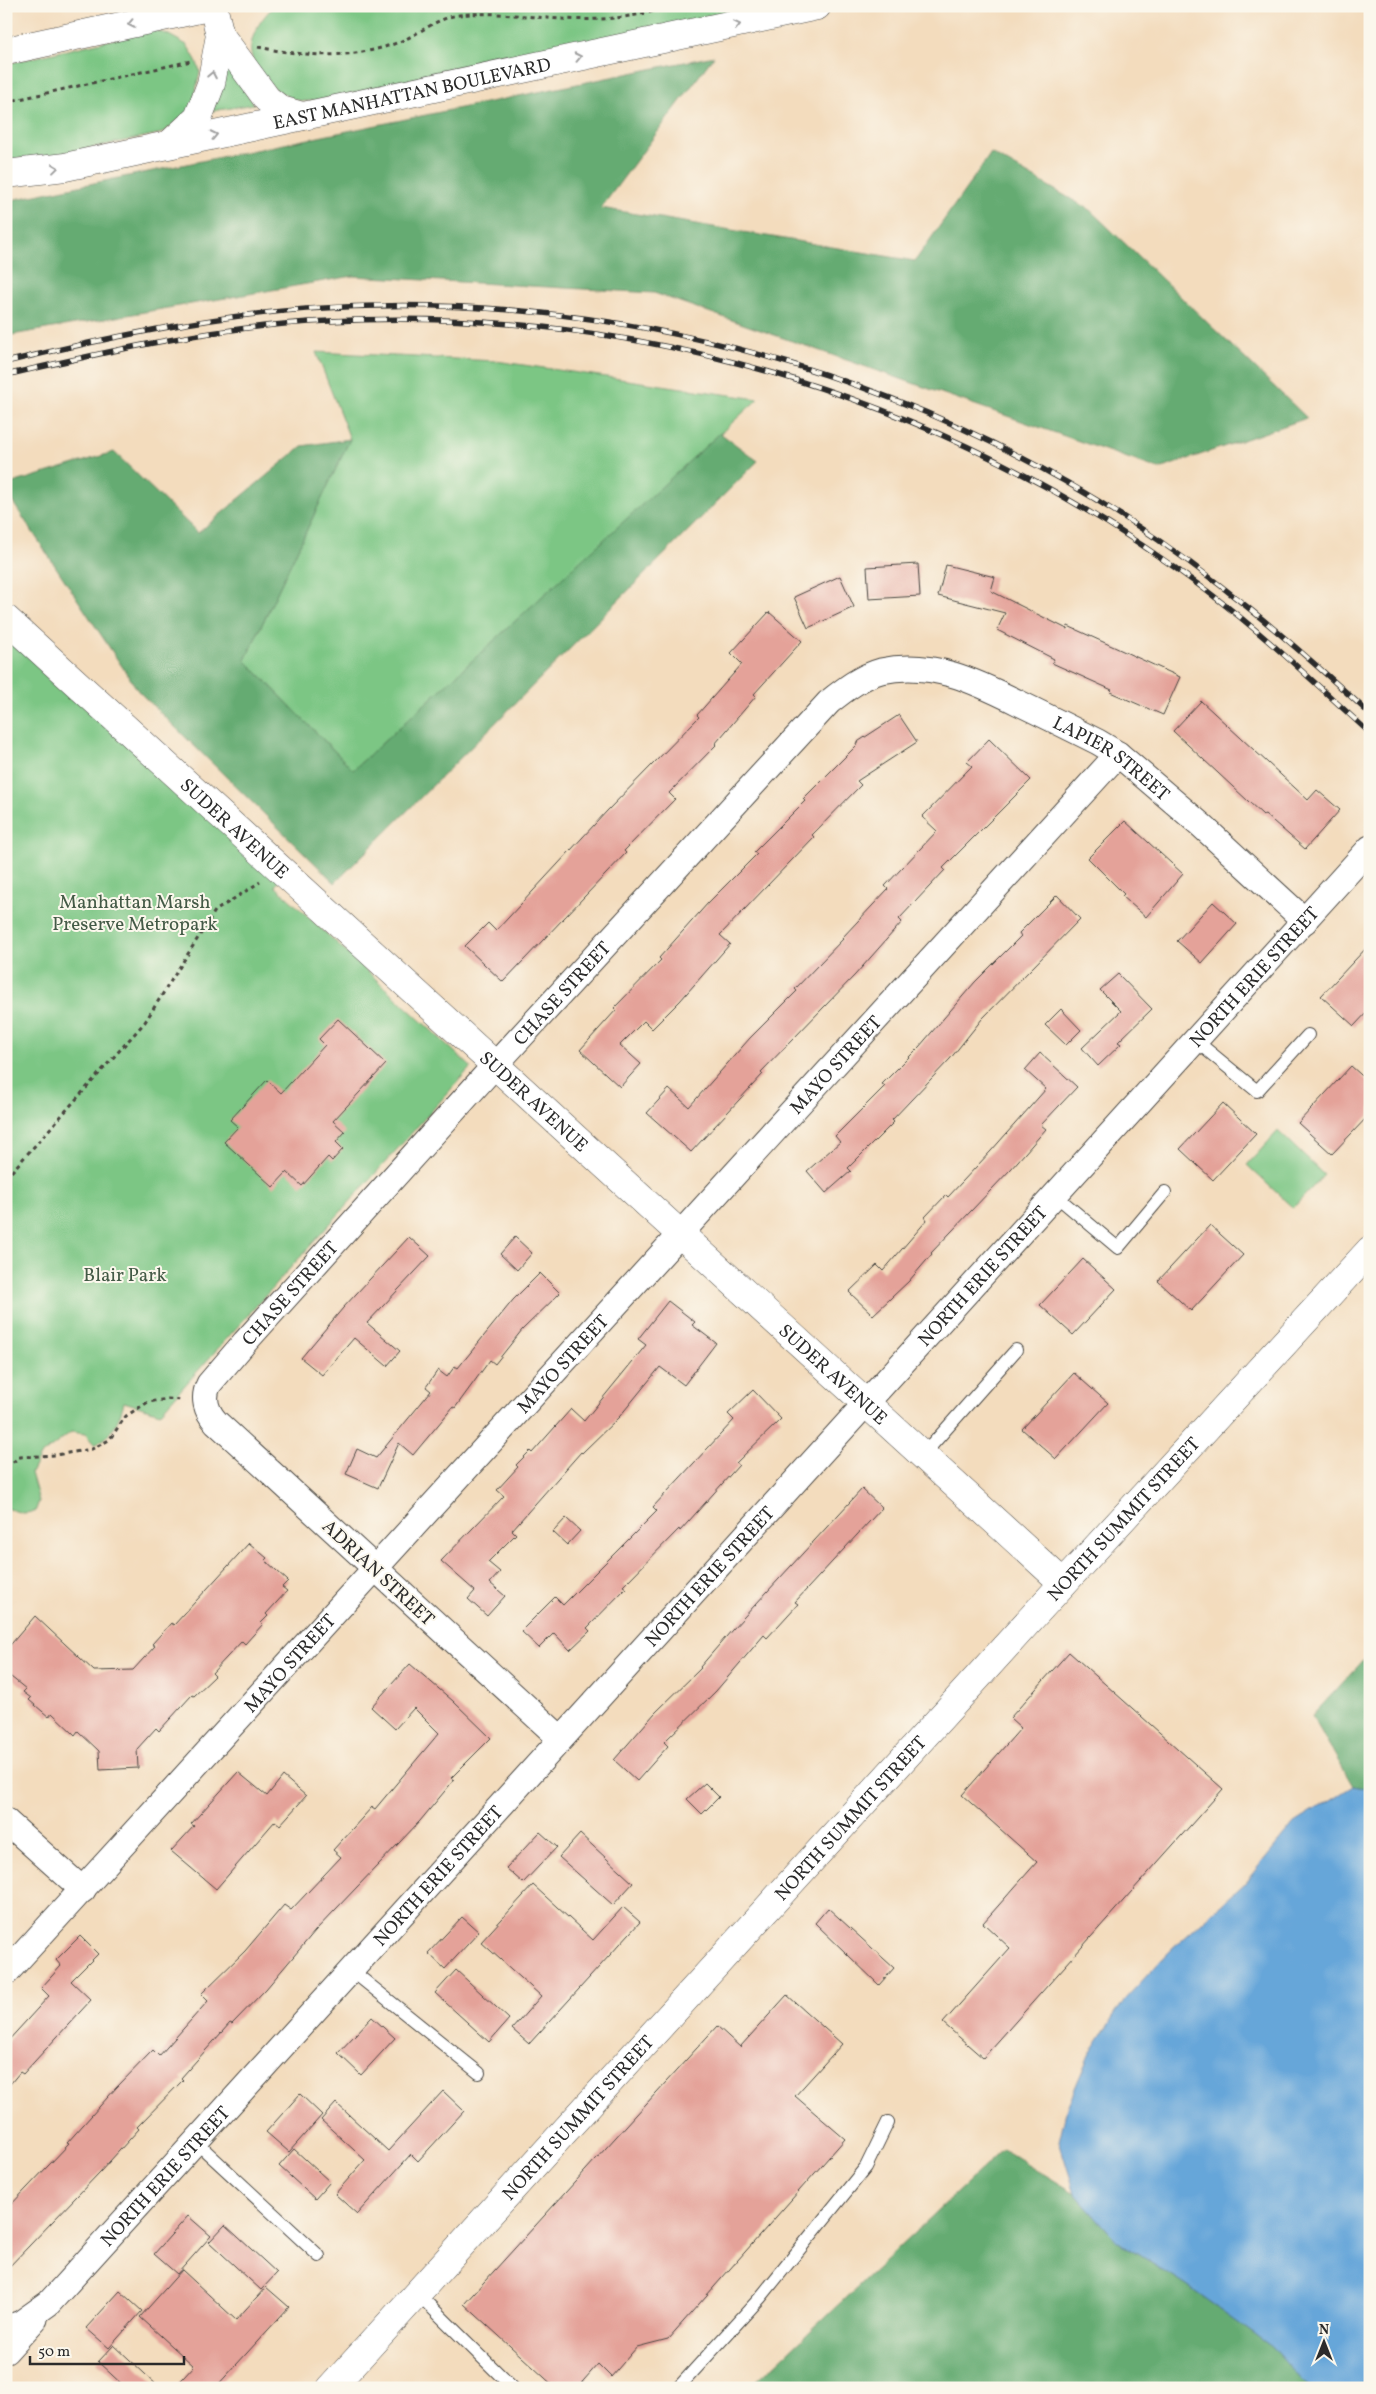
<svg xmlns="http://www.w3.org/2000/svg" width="1376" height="2394" font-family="Vollkorn,serif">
  <rect width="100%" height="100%" fill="#fbf7ec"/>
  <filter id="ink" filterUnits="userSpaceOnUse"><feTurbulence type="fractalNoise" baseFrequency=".02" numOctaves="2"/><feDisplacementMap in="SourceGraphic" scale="10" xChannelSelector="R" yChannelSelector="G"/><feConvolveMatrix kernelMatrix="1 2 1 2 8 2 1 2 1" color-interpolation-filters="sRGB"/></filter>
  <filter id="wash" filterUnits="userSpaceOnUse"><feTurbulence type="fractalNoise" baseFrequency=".0096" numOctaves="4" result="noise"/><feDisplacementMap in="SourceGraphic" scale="20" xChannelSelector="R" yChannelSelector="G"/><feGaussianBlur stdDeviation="1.12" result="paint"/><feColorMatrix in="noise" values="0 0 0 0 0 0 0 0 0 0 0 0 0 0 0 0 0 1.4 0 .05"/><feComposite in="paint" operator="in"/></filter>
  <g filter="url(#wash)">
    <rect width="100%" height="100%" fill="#f3dcbd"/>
    <path fill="#7cc684" stroke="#547858" d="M275,6H765L321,100C315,100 308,102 302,101C280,98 255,75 251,53C249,37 262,16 275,6Z
      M154,30L169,35L187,45L196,60L200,71L192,109L163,133L56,155L6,160V64Z
      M223,59L254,104L213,111Z
      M316,352L496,361L758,399L353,770L245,660L350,439Z
      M6,620L285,874L275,886L471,1067L160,1413L124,1402C119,1421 113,1434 95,1445L85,1434L71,1432L40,1456L31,1473L39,1501L35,1512L22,1513L6,1508Z
      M1278,1131L1324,1175L1293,1208L1247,1165Z"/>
    <path fill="#65ab72" stroke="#486b4e" d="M714,56L601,208L915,261L991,153L1090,210L1307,418L1159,469L654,293L353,276L6,336V201Z
      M720,433L758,461L335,883L139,692L6,492V485L114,452L198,533L302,446L350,439L245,660L353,770Z
      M1370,1653V1789L1353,1786L1312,1716Z
      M1003,2149L1075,2193L1117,2241L1187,2286L1272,2347L1301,2380L1311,2388H750Z"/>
    <path fill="#66a6d9" stroke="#486882" d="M1353,1786L1370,1789V2369L1362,2388H1311L1301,2380L1272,2347L1187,2286L1117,2241L1075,2193L1059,2141L1067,2107L1089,2055L1125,1999L1169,1952L1244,1884L1294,1823Z"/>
    <g id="blocks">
      <path fill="#e4a299" d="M918,564L920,596L869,599L867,567Z
        M946,565L995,577L991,591L1067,629L1068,626L1180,677L1163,715L1110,692L1112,690L1052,663L1054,659L997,630L1005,613L938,596Z
        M840,576L854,607L808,628L794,597Z
        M769,612L802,641L754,694L756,696L715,744L716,745L669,793L675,799L624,851L626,853L503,982L465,946L488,923L496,931L607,811L699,717L697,715L742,664L731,653Z
        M1201,701L1308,800L1317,790L1340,810L1305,849L1265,814L1263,815L1173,731Z
        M899,715L917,742L857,781L861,785L812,835L814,837L720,935L730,944L680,1001L652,1029L644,1021L620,1045L641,1064L620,1087L580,1050L616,1010L614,1008L661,960L659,958L708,903L757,854L754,852L805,801L803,799L857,745L856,743Z
        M989,739L1031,780L943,868L945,870L899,919L902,922L855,975L761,1072L763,1074L691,1152L647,1113L669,1089L689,1107L750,1038L797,991L795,989L843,939L842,938L888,889L885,886L937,831L922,817L972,766L967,762Z
        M1125,821L1183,874L1146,917L1122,896L1124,894L1088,858Z
        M1057,895L1080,919L982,1019L950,1059L892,1120L894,1122L848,1168L851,1171L826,1193L807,1171L840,1142L835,1136L885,1086L882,1084L919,1047L975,982L1021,936L1019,933Z
        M1213,902L1237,924L1202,963L1177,941Z
        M1370,944V1009L1354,1026L1321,996Z
        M1118,974L1152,1009L1118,1042L1121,1044L1098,1066L1082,1048L1121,1011L1100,990Z
        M1061,1009L1081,1030L1066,1045L1045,1025Z
        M338,1019L386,1064L333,1121L345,1132L336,1142L343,1149L332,1161L328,1157L302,1186L287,1172L273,1187L224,1142L238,1127L230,1120L267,1080L281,1093L325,1045L319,1039Z
        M1040,1053L1077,1087L1041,1125L1046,1129L1011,1169L931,1253L932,1254L909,1281L873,1315L849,1292L877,1265L883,1271L927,1220L925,1217L946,1195L948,1197L991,1151L1046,1089L1025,1070Z
        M1351,1066L1370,1083V1114L1332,1154L1298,1123Z
        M1223,1103L1256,1134L1213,1180L1180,1149Z
        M1210,1225L1243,1255L1191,1311L1158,1281Z
        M409,1237L430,1256L367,1323L400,1351L387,1366L354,1338L322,1375L301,1358L343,1308Z
        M515,1237L532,1253L517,1270L500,1254Z
        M1083,1259L1116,1289L1073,1335L1040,1305Z
        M540,1273L560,1293L522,1330L495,1364L490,1360L455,1408L453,1407L413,1455L399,1443L378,1488L346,1474L357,1449L376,1458L431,1391L426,1387L438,1370L447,1377L455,1366L458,1368L513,1300Z
        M668,1301L695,1322L692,1325L716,1343L684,1385L660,1367L620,1416L582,1453L581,1452L512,1530L516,1534L488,1562L500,1572L490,1583L505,1596L487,1616L468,1599L475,1591L441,1561L504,1496L497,1490L518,1467L516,1465L530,1451L532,1453L571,1409L584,1421L646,1345L638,1339Z
        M1074,1373L1108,1403L1056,1459L1022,1429Z
        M753,1390L781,1419L736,1463L739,1465L680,1531L679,1529L623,1586L626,1588L587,1628L590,1631L570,1650L554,1633L539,1648L521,1631L555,1597L563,1605L657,1511L653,1507L734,1420L728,1414Z
        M862,1489L882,1508L795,1602L798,1604L767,1638L764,1635L716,1691L664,1742L668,1746L637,1781L614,1760L655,1713L701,1668L700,1667L732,1630Z
        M566,1518L580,1531L567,1545L553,1532Z
        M249,1543L267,1558L265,1560L288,1581L282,1587L287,1591L266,1614L268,1616L261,1623L263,1624L245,1644L242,1641L212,1673L215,1676L194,1696L192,1695L159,1731L156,1728L137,1749L138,1768L100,1770L99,1751L78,1731L75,1735L52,1713L49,1717L29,1700L31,1698L23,1692L26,1689L6,1673V1650L35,1616L94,1671L133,1670L155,1646L152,1644L171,1623L174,1625Z
        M1069,1652L1223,1789L983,2058L943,2023L1010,1948L983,1923L1037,1862L962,1795L1021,1728L1010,1718Z
        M410,1664L453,1701L491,1738L451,1778L454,1780L420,1821L315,1931L266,1989L232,2024L230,2023L181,2078L183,2080L137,2127L139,2129L100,2172L6,2270V2210L69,2144L67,2143L116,2088L153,2050L159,2056L208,2001L201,1994L245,1951L284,1905L291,1910L341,1857L333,1850L372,1807L375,1809L439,1733L414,1708L395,1729L371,1707Z
        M238,1772L267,1796L283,1776L306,1796L280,1825L275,1821L216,1889L171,1851L194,1826L191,1824Z
        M705,1783L719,1797L702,1814L687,1799Z
        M540,1832L557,1847L523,1883L506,1868Z
        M580,1834L633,1883L613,1905L559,1857Z
        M533,1885L593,1940L623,1907L640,1922L529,2044L512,2029L541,1996L481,1942Z
        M828,1908L894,1968L879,1985L815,1923Z
        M462,1917L479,1932L445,1969L428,1953Z
        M80,1936L98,1954L71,1981L91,2000L23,2074L20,2072L6,2089V2043L49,1996L41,1988L61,1966L56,1960Z
        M456,1970L509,2019L489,2042L435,1993Z
        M787,1995L842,2044L795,2096L845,2139L668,2339L637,2347L611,2377L598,2364L577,2388H556L464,2304L717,2026L740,2047Z
        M372,2017L395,2038L361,2075L338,2053Z
        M443,2091L464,2111L418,2161L411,2154L357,2214L335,2194L365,2160L321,2120L336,2103L388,2151Z
        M300,2094L322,2115L289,2152L266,2132Z
        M294,2149L330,2182L315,2199L279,2166Z
        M188,2216L211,2236L177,2274L154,2254Z
        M225,2225L277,2273L261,2290L209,2242Z
        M182,2270L236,2320L266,2287L289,2307L215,2388H174L194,2366L140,2317Z
        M120,2291L142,2311L109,2348L86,2328Z
        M114,2345L160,2388H126L98,2362Z"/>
    </g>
  </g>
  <g filter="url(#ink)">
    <use href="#blocks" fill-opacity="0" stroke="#494641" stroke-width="1"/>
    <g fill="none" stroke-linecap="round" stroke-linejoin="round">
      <g stroke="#494641" stroke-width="14">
        <path id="lane" d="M1196,1041L1257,1091L1308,1035
          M1055,1195L1118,1248L1165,1192
          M923,1455L1016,1350
          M351,1970L479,2073
          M196,2142L319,2256
          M417,2293L513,2388
          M678,2388L760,2298L866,2167L888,2122"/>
      </g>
      <g stroke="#494641" stroke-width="27">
        <g id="street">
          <path id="s1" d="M560,1738L216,1422C206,1411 202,1398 209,1384L245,1342L495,1065L829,702C844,690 862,676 881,671C932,660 975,681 1019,703C1046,716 1072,729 1098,742L1118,754L1201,825L1305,921"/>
          <path d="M6,1821L83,1890"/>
          <path id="s2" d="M6,1973L1118,754"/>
          <path id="s3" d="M6,2328L21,2323L49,2303L1370,848"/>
          <path d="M6,2351L35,2319"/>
        </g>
      </g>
      <g stroke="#494641" stroke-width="29">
        <g id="secondary">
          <path d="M220,35L267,99L281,110L302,116"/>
          <path d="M6,51L213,6"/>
          <path d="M170,144L198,118L211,84L220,35L213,6"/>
          <path id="s4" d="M6,174L65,167L817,6"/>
          <path id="s5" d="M6,619L1063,1583"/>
          <path id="s6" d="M331,2388L1037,1612L1370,1250"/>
        </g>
      </g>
      <path stroke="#494641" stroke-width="3" stroke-dasharray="4 4" stroke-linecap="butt" d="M258,47C305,57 358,60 404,40C421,32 440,17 459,15C493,11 527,17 561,19C597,21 637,18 670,6
        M6,102L191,61
        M6,1178L145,1022L215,911L260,882
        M6,1467L20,1457L56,1455L92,1449L109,1440L126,1416L148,1402L168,1399L183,1400"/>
      <use href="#lane" stroke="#fff" stroke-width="12"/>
      <use href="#street" stroke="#fff" stroke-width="25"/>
      <use href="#secondary" stroke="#fff" stroke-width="28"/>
      <g stroke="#2b2b2b" stroke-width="5.5">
        <path id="rail" d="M6,362C106,338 204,317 306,309C592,288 886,363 1127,519C1215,576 1293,643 1370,714
          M6,375C113,350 219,326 329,321C647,305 953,401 1207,591C1265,635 1317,685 1370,733"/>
      </g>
      <use href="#rail" stroke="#fbf7ec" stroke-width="4" stroke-dasharray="11" stroke-linecap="butt"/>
    </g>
    <defs><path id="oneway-chevron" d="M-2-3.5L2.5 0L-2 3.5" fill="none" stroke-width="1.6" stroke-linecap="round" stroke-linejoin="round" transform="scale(1.25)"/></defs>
    <g stroke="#a0a0a0">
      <use href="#oneway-chevron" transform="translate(131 24) rotate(168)"/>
      <use href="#oneway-chevron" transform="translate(737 25) rotate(-13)"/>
      <use href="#oneway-chevron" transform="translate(578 57) rotate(-12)"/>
      <use href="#oneway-chevron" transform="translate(212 75) rotate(-79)"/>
      <use href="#oneway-chevron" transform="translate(214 135) rotate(-12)"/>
      <use href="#oneway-chevron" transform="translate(55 168) rotate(-7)"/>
    </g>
  </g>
  <g text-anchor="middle" stroke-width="4" stroke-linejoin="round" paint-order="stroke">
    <g font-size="19" fill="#2b2b2b" stroke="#fbf7ec">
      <text dy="7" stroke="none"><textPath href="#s4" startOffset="414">EAST MANHATTAN BOULEVARD</textPath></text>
      <text dy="7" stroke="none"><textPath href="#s1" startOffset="1744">LAPIER STREET</textPath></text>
      <text dy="7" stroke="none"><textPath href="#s5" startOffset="310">SUDER AVENUE</textPath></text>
      <text dy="7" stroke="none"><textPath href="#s3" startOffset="1842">NORTH ERIE STREET</textPath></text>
      <text dy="7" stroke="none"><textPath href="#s1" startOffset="1035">CHASE STREET</textPath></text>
      <text dy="7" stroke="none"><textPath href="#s2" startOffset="1230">MAYO STREET</textPath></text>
      <text dy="7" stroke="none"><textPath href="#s5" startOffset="715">SUDER AVENUE</textPath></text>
      <text dy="7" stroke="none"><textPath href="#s3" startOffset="1438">NORTH ERIE STREET</textPath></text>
      <text dy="7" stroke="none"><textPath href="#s1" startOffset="630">CHASE STREET</textPath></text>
      <text dy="7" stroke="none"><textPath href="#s2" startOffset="825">MAYO STREET</textPath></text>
      <text dy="7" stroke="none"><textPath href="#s5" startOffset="1120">SUDER AVENUE</textPath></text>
      <text dy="7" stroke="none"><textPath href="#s6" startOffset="1176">NORTH SUMMIT STREET</textPath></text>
      <text transform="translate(379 1572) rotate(43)" y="7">ADRIAN STREET</text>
      <text dy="7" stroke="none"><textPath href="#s3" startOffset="1032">NORTH ERIE STREET</textPath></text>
      <text dy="7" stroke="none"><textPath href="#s2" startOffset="420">MAYO STREET</textPath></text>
      <text dy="7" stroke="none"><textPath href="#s6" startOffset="771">NORTH SUMMIT STREET</textPath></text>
      <text dy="7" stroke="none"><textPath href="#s3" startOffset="628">NORTH ERIE STREET</textPath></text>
      <text dy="7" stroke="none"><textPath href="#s6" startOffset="366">NORTH SUMMIT STREET</textPath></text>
      <text dy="7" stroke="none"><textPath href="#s3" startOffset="222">NORTH ERIE STREET</textPath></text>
    </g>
    <g font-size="19" fill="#435a46" stroke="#fbf7ec">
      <text x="135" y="908">Manhattan Marsh<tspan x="135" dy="22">Preserve Metropark</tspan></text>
      <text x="125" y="1281">Blair Park</text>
    </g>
  </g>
  <rect width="1376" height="2394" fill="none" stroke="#fbf7ec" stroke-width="25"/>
  <g transform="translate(1324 2342)" stroke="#fbf7ec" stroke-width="4" paint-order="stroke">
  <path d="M0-4L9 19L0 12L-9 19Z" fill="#2b2b2b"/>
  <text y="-8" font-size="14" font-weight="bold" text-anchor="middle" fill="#2b2b2b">N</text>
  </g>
  <path d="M30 2356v8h154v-8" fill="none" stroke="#2b2b2b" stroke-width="2.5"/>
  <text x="38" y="2356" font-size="15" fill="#2b2b2b" stroke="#fbf7ec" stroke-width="4" paint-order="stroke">50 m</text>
</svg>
